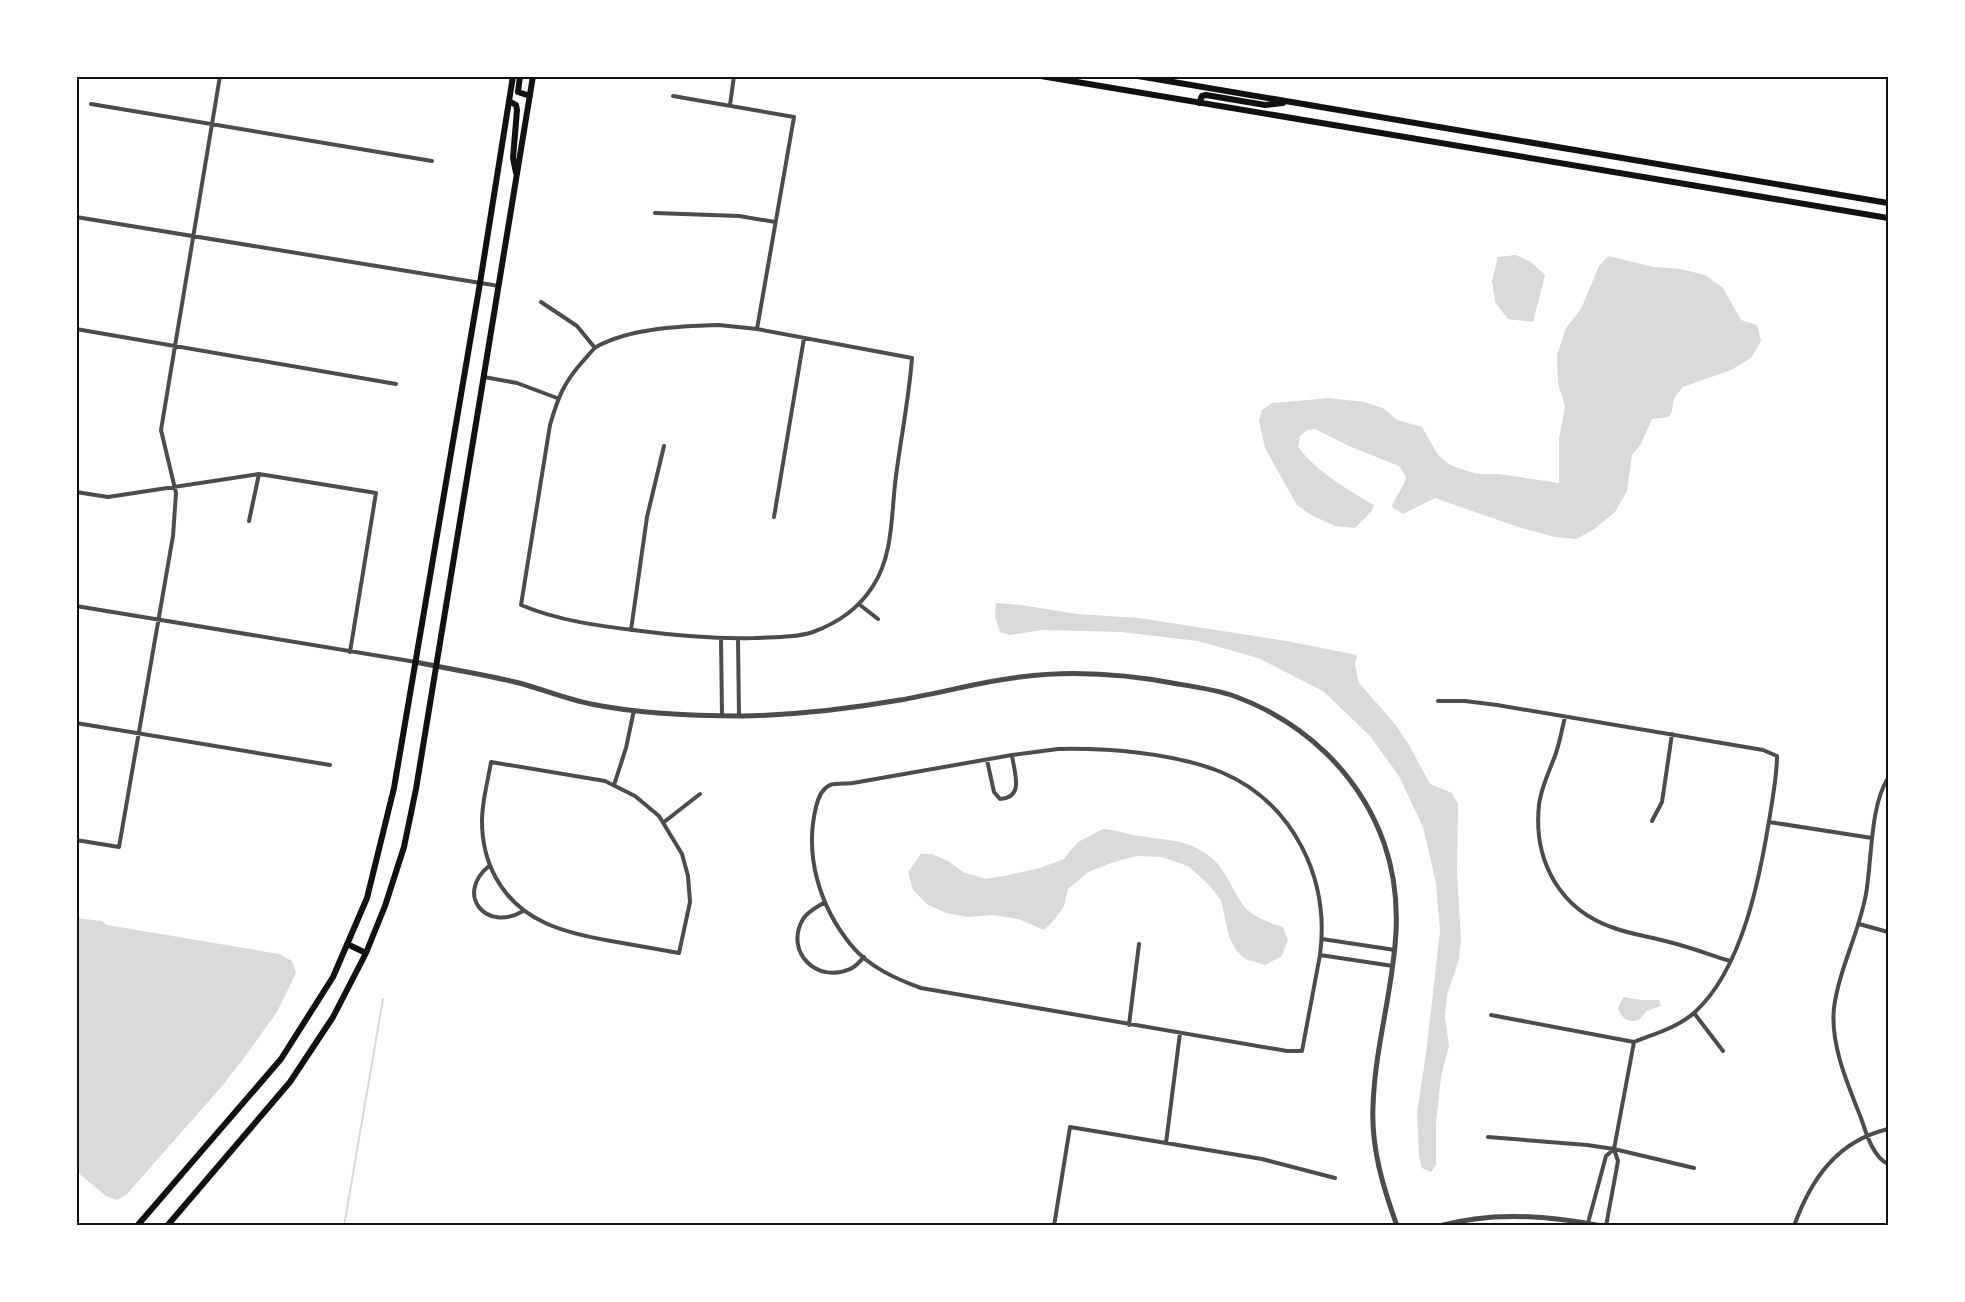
<svg xmlns="http://www.w3.org/2000/svg" width="1965" height="1302" font-family="Ubuntu,sans-serif">
  <rect width="100%" height="100%" fill="#fff"/>
  <path fill="#d9d9d9" d="M1516,255L1531,262L1545,275L1533,322L1508,319L1495,302L1492,281L1498,257Z
    M1608,256L1654,267L1681,269L1705,275L1723,288L1741,320L1757,325L1761,341L1751,358L1731,370L1683,387L1674,398L1672,411L1669,417L1652,419L1641,444L1632,455L1627,491L1615,512L1593,530L1576,539L1555,537L1515,526L1435,498L1403,514L1392,507C1395,495 1403,490 1406,477L1399,466L1351,447L1315,429L1307,430L1300,436L1298,447C1318,473 1347,489 1374,505L1372,511L1355,528L1335,526L1311,515L1297,505L1265,448L1259,421L1262,410L1272,403L1297,401L1328,398L1365,402L1383,408L1397,420L1422,427L1438,455L1450,465L1477,474H1499L1559,483V439L1565,406L1558,384L1557,355L1566,328L1581,309L1599,266Z
    M996,603L1021,605L1077,614L1139,618L1286,641L1357,655L1355,665L1359,683L1395,724L1409,745L1430,784L1452,793L1458,804L1457,873L1461,938L1459,959L1447,995L1445,1017L1449,1046L1441,1077L1436,1123V1165L1431,1172L1422,1168L1419,1157L1417,1113L1426,1054L1440,931L1436,883L1423,827L1399,776L1370,736L1323,691L1258,658L1198,641L1121,632L1043,630L1010,635L1000,632L995,616Z
    M1103,829C1116,830 1127,834 1139,836C1168,841 1188,838 1213,859C1227,872 1232,890 1243,905C1252,917 1270,923 1283,927L1288,940L1282,956L1265,965L1245,959L1236,950L1229,937L1221,900L1208,884L1188,866L1162,857L1136,856L1111,863L1088,872L1068,889L1064,906L1055,919L1044,930L1018,919L993,915L968,917L946,913L927,904L913,890L908,872L921,854H932L948,861L963,872L985,879L1004,876L1040,868L1064,859L1078,842Z
    M77,918L101,921L107,925L279,954L292,961L296,973L277,1012L249,1051L223,1085L127,1194L117,1200L106,1196L77,1172Z
    M1624,997L1641,1000H1659L1661,1006L1647,1011L1639,1020C1629,1023 1622,1019 1618,1009L1620,1003Z"/>
  <g fill="none" stroke-linecap="round" stroke-linejoin="round">
    <path stroke="#d9d9d9" stroke-width="2" d="M344,1226L383,999"/>
    <path stroke="#4c4c4c" stroke-width="4" d="M673,96L794,117L757,329
      M91,104L432,161
      M730,105L734,76
      M655,213L739,216L775,222
      M76,217L499,286
      M541,302L577,326L595,348
      M719,325L757,329L912,358C909,398 901,437 896,476C891,512 894,554 873,586C859,608 838,623 813,632C794,638 774,637 754,638C716,639 679,636 641,631C600,626 559,621 521,605L550,425C558,397 564,382 584,360C588,356 592,350 596,347C630,328 681,326 719,325Z
      M76,329L396,384
      M484,377L517,383L557,398
      M76,492L108,497L259,474L376,493L350,652
      M774,517L804,338
      M249,521L259,474
      M860,605L878,619
      M76,606L416,662
      M631,630L647,517L664,446
      M721,638L722,715
      M738,639L739,716
      M1438,701H1465L1497,705L1763,750L1777,756C1777,776 1773,795 1770,815C1760,877 1743,968 1695,1012C1679,1027 1654,1034 1634,1042
      M1565,717C1562,729 1560,741 1556,753C1550,770 1541,787 1539,805C1533,861 1560,910 1614,928C1633,935 1653,937 1673,943C1692,948 1711,955 1730,961
      M76,723L330,765
      M1058,749C1108,748 1174,753 1221,772C1294,803 1330,879 1320,955L1302,1051H1287L921,988C896,979 869,967 851,945C820,907 804,856 816,807C818,799 821,789 830,785C836,783 847,784 853,783L1012,755Z
      M987,760L994,792L1000,799C1025,798 1014,772 1012,755
      M491,762L605,781L635,796L659,816L682,854L688,876L690,902L679,953C656,949 634,945 611,941C565,933 520,922 496,878C486,860 482,841 482,821C482,801 488,781 491,762Z
      M1888,778C1870,806 1872,860 1866,894C1859,933 1839,969 1834,1008C1830,1044 1848,1085 1861,1118C1866,1133 1873,1157 1888,1164
      M614,785L626,748L634,710
      M1652,821L1662,802L1672,734
      M664,822L700,794
      M1769,822L1872,838
      M76,840L119,847L173,536L176,493L161,430L220,76
      M489,866C454,895 487,933 523,911
      M825,902C817,907 808,911 803,919C784,952 817,984 850,969C856,967 860,961 864,957
      M1859,924L1888,932
      M1322,939L1395,950
      M1320,955L1393,966
      M1694,1013L1723,1051
      M1491,1015L1634,1042
      M1129,1025L1139,944
      M1488,1137L1587,1145L1614,1149L1694,1168
      M1166,1143L1180,1033
      M1588,1223L1606,1156L1613,1150
      M1054,1226L1070,1127L1262,1159L1335,1178
      M1606,1226L1618,1161L1614,1149L1634,1042
      M1794,1226C1811,1179 1837,1141 1888,1129"/>
    <path stroke="#4c4c4c" stroke-width="5" d="M416,662C448,669 482,674 515,682C540,688 565,699 591,704C640,714 692,716 742,716C795,715 848,709 900,700C940,693 980,682 1020,677C1073,670 1126,674 1178,684C1197,687 1217,690 1234,696C1303,721 1359,773 1384,843C1416,934 1376,1015 1373,1106C1371,1148 1383,1187 1397,1226
      M1439,1226C1492,1211 1547,1215 1601,1226"/>
    <path stroke="#111" stroke-width="6" d="M520,76L518,92L530,96
      M1041,76L1888,218
      M1138,76L1888,203
      M509,101L516,105L517,110L513,158L516,173
      M1199,103L1202,96L1206,95L1265,105L1283,103
      M347,944L366,953
      M137,1226L281,1059L333,977L367,898L394,788L480,283L513,76
      M167,1226L290,1082L333,1017L366,953L385,906L404,847L416,789L533,76"/>
  </g>
  <rect width="1965" height="1302" fill="none" stroke="#ffffff" stroke-width="156"/>
  <rect x="78" y="78" width="1809" height="1146" fill="none" stroke="#111" stroke-width="2"/>
</svg>
